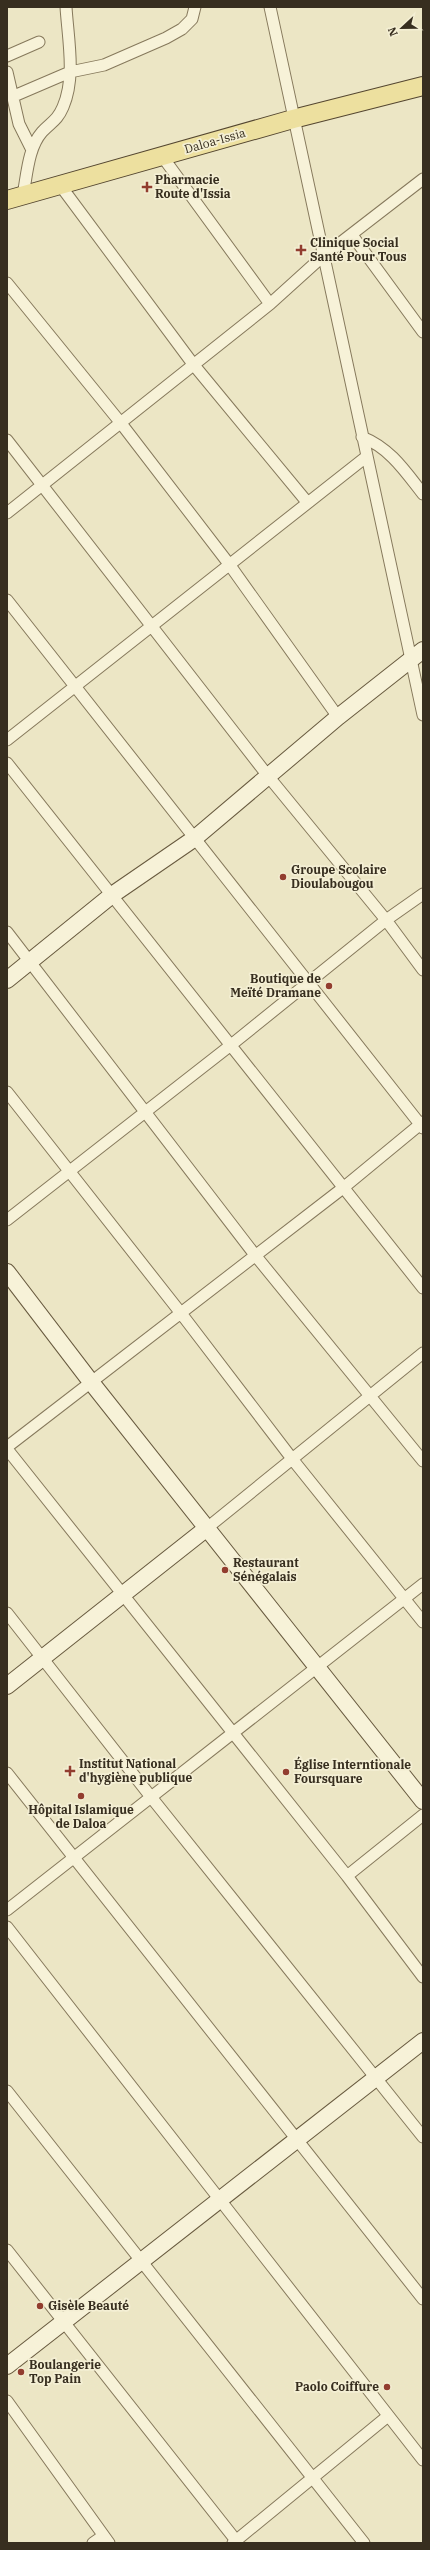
<svg xmlns="http://www.w3.org/2000/svg" width="430" height="2550" font-family="'IBM Plex Serif',serif">
  <rect width="100%" height="100%" fill="#ece6c5"/>
  <g fill="none" stroke-linecap="round" stroke-linejoin="round">
    <g stroke="#86795c" stroke-width="13">
      <path id="street" d="M270,7L423,715
        M7,56L39,42
        M7,72L19,124L32,150
        M14,96L70,72L104,65L166,38L182,29L192,19L195,7
        M162,156L270,304
        M60,185L193,364L307,502
        M23,195C27,175 28,148 42,132C51,122 57,121 63,107C76,77 68,39 66,7
        M352,235L423,332
        M7,283L120,422L229,564L338,717
        M362,437C390,448 405,471 423,494
        M7,440L268,776L386,920L423,970
        M7,513L270,304L322,257L423,179
        M7,600L423,1128
        M7,740L366,457
        M7,763L423,1288
        M7,932L255,1255L423,1461
        M7,1092L180,1312L293,1460L423,1622
        M7,1220L231,1045L386,920L423,894
        M7,1447L343,1188L423,1122
        M7,1449L347,1876L423,1977
        M207,1528L423,1353
        M7,1613L151,1797L423,2137
        M7,1773L423,2299
        M347,1876L423,1815
        M7,1910L423,1584
        M7,1927L423,2460
        M7,2091L364,2543
        M7,2250L238,2543
        M7,2401L109,2543
        M93,2543L103,2536
        M233,2543L388,2416"/>
    </g>
    <g stroke="#685a3f" stroke-width="18">
      <path id="secondary" d="M7,980L112,895L195,838L338,717L423,650
        M7,1272L91,1382L423,1801
        M7,1686L207,1528
        M7,2366L423,2041"/>
    </g>
    <g stroke="#544630" stroke-width="20">
      <path id="primary" d="M7,200L293,119L423,86"/>
    </g>
    <use href="#street" stroke="#f7f2d8" stroke-width="11"/>
    <use href="#secondary" stroke="#f7f2d8" stroke-width="16"/>
    <use href="#primary" stroke="#ede09f" stroke-width="18"/>
  </g>
  <g fill="#923d2f" stroke="#f4efd4" stroke-width="1.5">
    <path d="M145 181h4v4h4v4h-4v4h-4v-4h-4v-4h4z"/>
    <path d="M299 244h4v4h4v4h-4v4h-4v-4h-4v-4h4z"/>
    <circle cx="283" cy="877" r="4"/>
    <circle cx="329" cy="986" r="4"/>
    <circle cx="225" cy="1570" r="4"/>
    <path d="M68 1765h4v4h4v4h-4v4h-4v-4h-4v-4h4z"/>
    <circle cx="286" cy="1772" r="4"/>
    <circle cx="81" cy="1796" r="4"/>
    <circle cx="40" cy="2306" r="4"/>
    <circle cx="21" cy="2372" r="4"/>
    <circle cx="387" cy="2387" r="4"/>
  </g>
  <g text-anchor="middle" stroke-width="3.5" stroke-linejoin="round" paint-order="stroke">
    <g font-size="12" fill="#372e1f" stroke="#f4efd4">
      <text transform="translate(215 141) rotate(-16)" y="4">Daloa-Issia</text>
    </g>
    <g font-size="12" font-weight="bold" fill="#372e1f" stroke="#f4efd4" text-anchor="start">
      <text x="155" y="184">Pharmacie<tspan x="155" dy="14">Route d'Issia</tspan></text>
      <text x="310" y="247">Clinique Social<tspan x="310" dy="14">Santé Pour Tous</tspan></text>
      <text x="291" y="874">Groupe Scolaire<tspan x="291" dy="14">Dioulabougou</tspan></text>
      <text x="321" y="983" text-anchor="end">Boutique de<tspan x="321" dy="14">Meïté Dramane</tspan></text>
      <text x="233" y="1567">Restaurant<tspan x="233" dy="14">Sénégalais</tspan></text>
      <text x="79" y="1768">Institut National<tspan x="79" dy="14">d'hygiène publique</tspan></text>
      <text x="294" y="1769">Église Interntionale<tspan x="294" dy="14">Foursquare</tspan></text>
      <text x="81" y="1814" text-anchor="middle">Hôpital Islamique<tspan x="81" dy="14">de Daloa</tspan></text>
      <text x="48" y="2310">Gisèle Beauté</text>
      <text x="29" y="2369">Boulangerie<tspan x="29" dy="14">Top Pain</tspan></text>
      <text x="379" y="2391" text-anchor="end">Paolo Coiffure</text>
    </g>
  </g>
  <rect width="430" height="2550" fill="none" stroke="#372e1f" stroke-width="16"/>
  <g transform="translate(402 28) rotate(248)" stroke="#f4efd4" stroke-width="3" paint-order="stroke">
  <path d="M0-3L7 15L0 10L-7 15Z" fill="#372e1f"/>
  <text y="-6" font-size="11" font-weight="bold" text-anchor="middle" fill="#372e1f">N</text>
  </g>
</svg>
